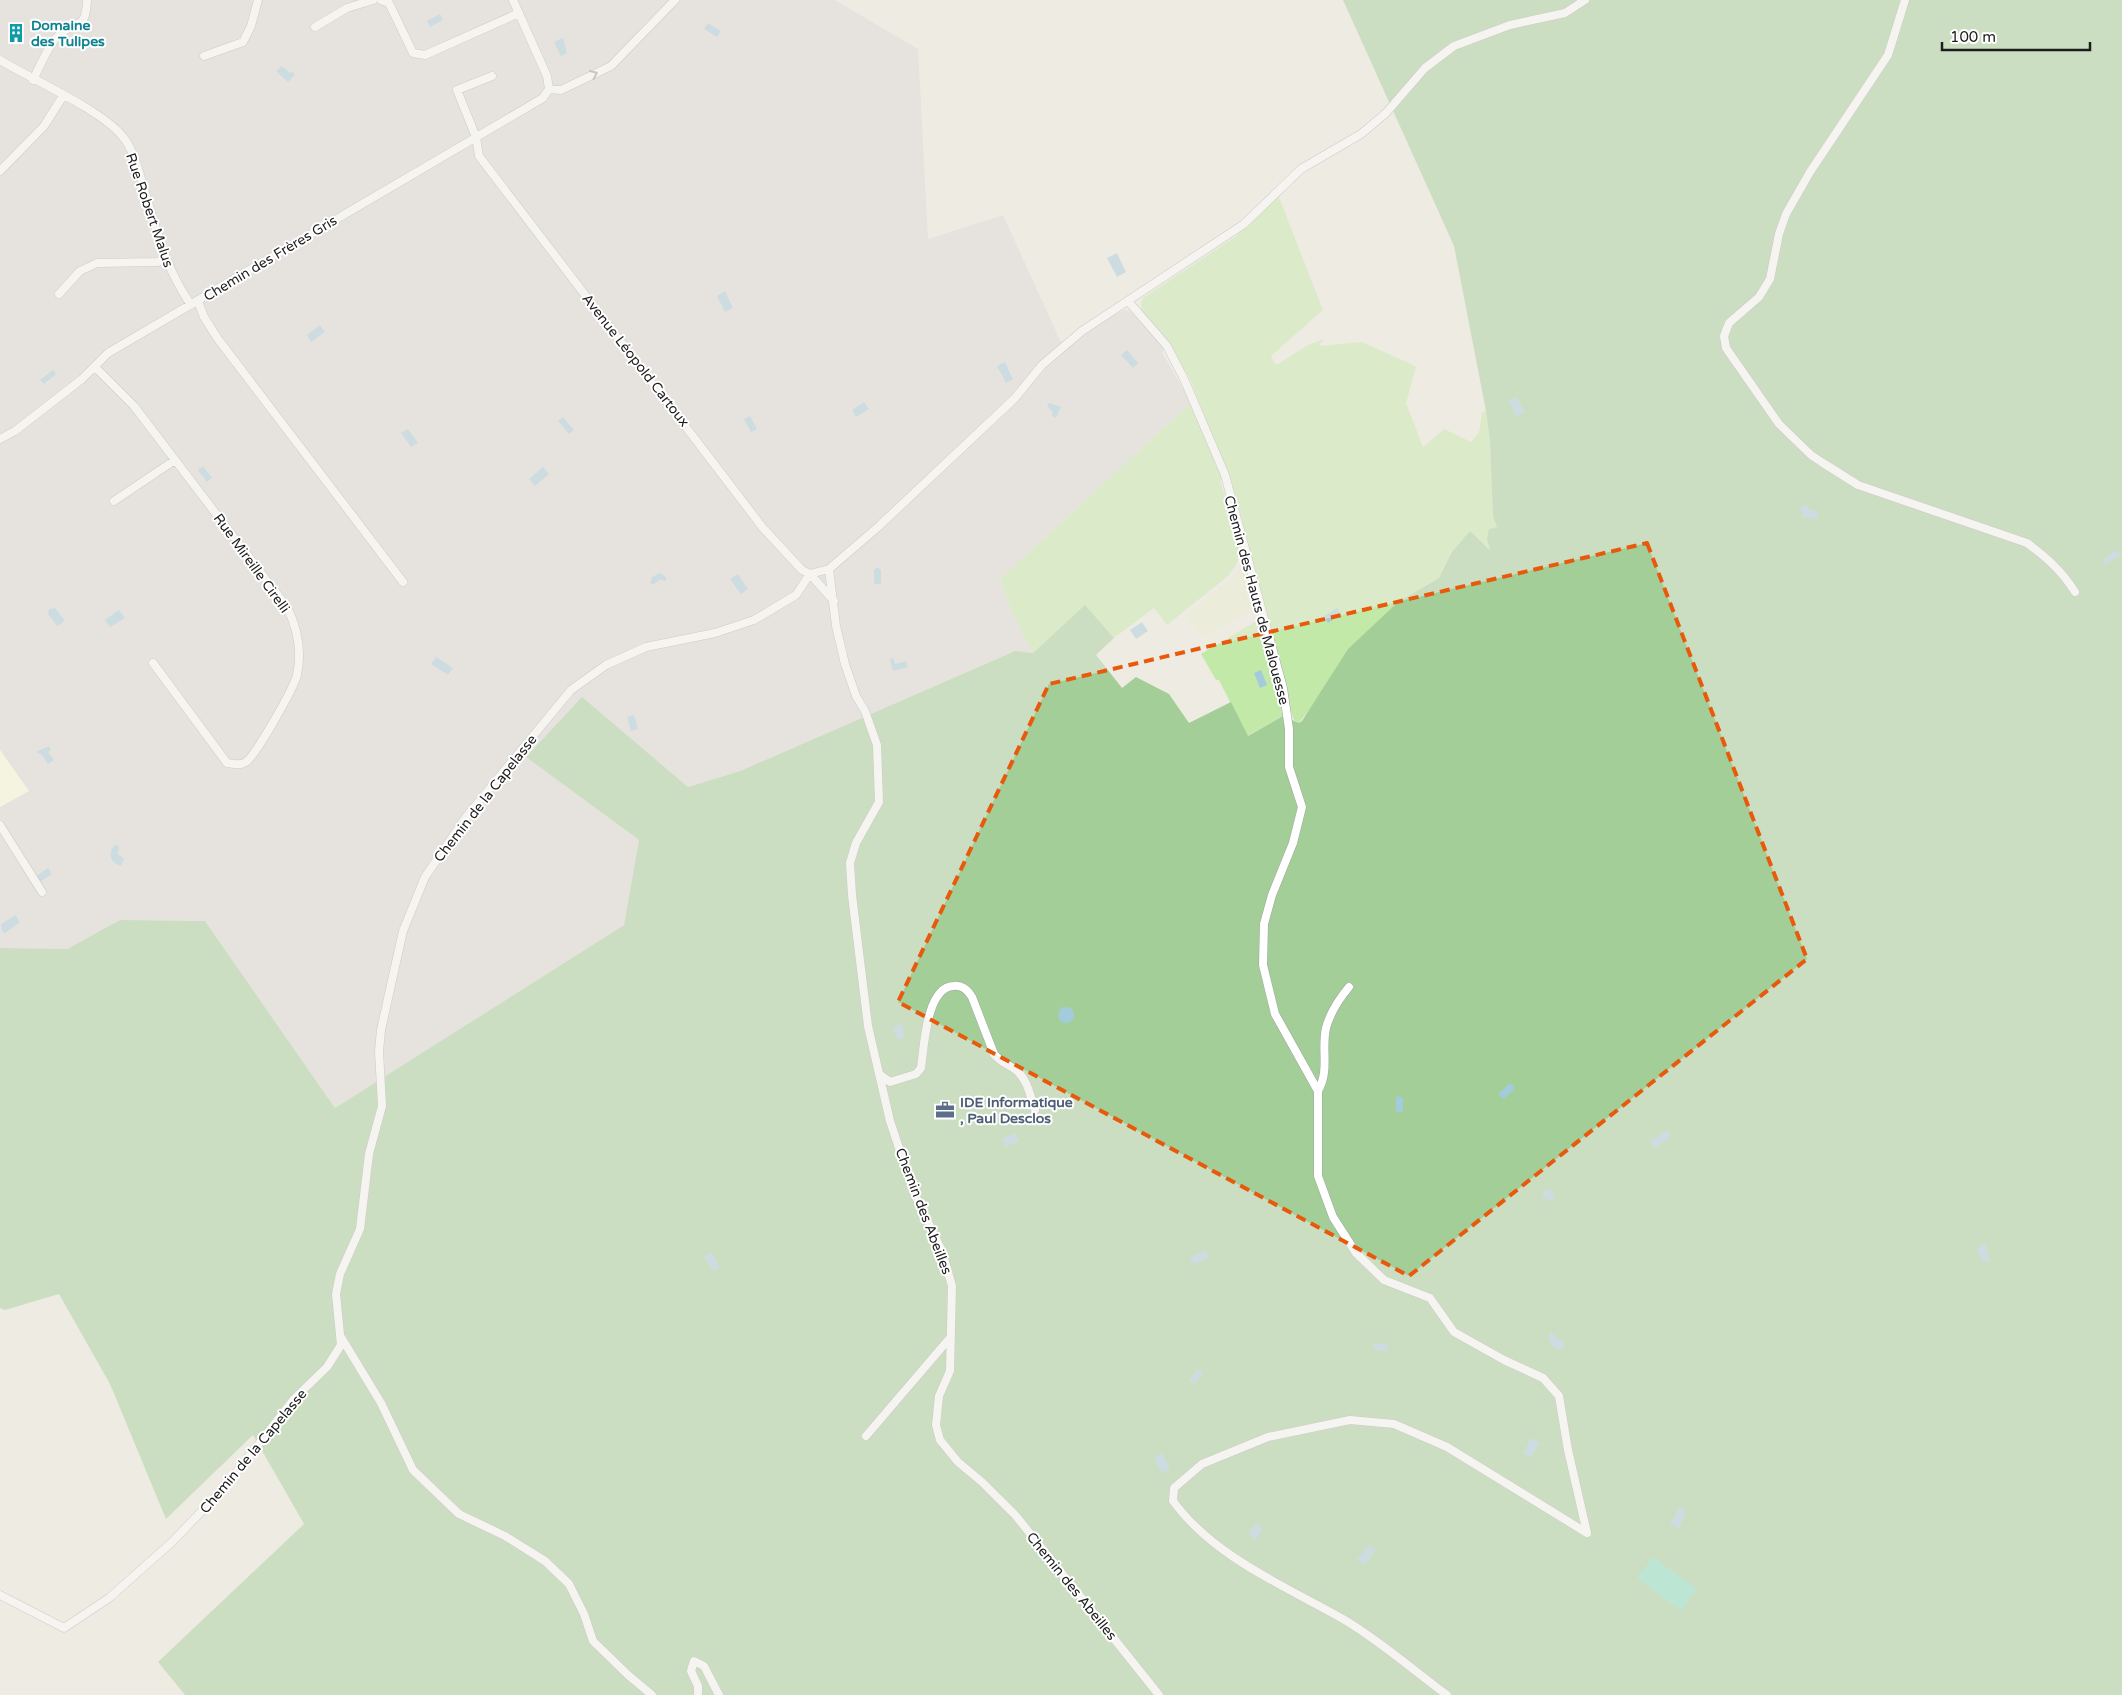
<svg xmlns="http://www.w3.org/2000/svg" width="2122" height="1695" font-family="'Varela Round',sans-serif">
  <rect width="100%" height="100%" fill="#eeebe3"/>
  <path fill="#dbdada" d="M0,0H835L918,49L928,239L1003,215L1061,342L1124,310L1131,312L1165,349L1162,352L1191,403L1000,579L1011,609L1033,653L1015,651L740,771L688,787L582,698L526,757L639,840L624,925L335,1108L205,921L120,920L67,949L0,948Z"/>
  <path fill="#fcffdb" d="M0,750L29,791L0,807Z"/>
  <path fill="#e9edce" d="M1243,562L1253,610L1204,638L1186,615L1233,577Z"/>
  <path fill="#c3e9a8" d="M1279,197L1323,310L1271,356L1275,364H1278L1308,345L1324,339L1319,346L1362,342L1409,363L1416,367L1406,403L1423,447L1444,429L1471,442L1479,433L1482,412L1486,411L1490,441L1493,517L1497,527L1489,529L1491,550L1469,532L1439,578L1398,602L1349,649L1316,701L1299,723L1294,720L1291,711L1230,480L1190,379L1171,348L1142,312L1141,303L1143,298L1235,237Z
    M1191,403L1222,479L1220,482C1227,499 1239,537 1239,555C1239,564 1232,570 1228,576L1167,625L1154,608L1114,638L1085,606L1033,653L1011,609L1000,579Z
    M1258,620L1283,716L1247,736L1219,680H1216L1201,654Z"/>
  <path fill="#a3ce97" d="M1343,0H2122V1695H185L158,1662L304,1524L253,1435L166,1519L110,1384L59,1294L5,1310L0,1308V948L67,949L120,920L205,921L335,1108L624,925L639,840L526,757L582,697L688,787L740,771L1015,651L1033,653L1085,605L1114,638L1096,655L1122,688L1136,677L1169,694L1189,723L1231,702L1248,736L1283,716L1299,723L1302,721L1348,649L1398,602L1439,578L1452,552L1470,531L1490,550L1487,539L1489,529L1497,527L1493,517L1490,441L1486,411L1454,246Z"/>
  <path fill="#80dec1" d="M1653,1557L1697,1589L1681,1611L1637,1578Z"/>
  <path fill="#a3cbdc" d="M440,14L443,20L430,27L427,21Z
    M708,23L721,31L717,37L704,29Z
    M563,38L567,53L561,56L554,42Z
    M282,66L290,73L292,71L295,75L288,82L276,71Z
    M1117,253L1126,272L1117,277L1107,258Z
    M725,291L733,308L725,312L717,296Z
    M320,325L325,332L311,342L307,335Z
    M1127,350L1138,363L1133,368L1121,355Z
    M1005,362L1013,379L1006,383L997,366Z
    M53,370L56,374L44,384L40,380Z
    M1516,397L1525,412L1517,417L1508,401Z
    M864,402L869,409L856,417L852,410Z
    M1049,403L1061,407L1056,418L1052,416V411L1047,406Z
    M750,416L757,429L751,432L744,419Z
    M563,417L574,430L569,434L558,421Z
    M408,429L418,443L411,447L401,433Z
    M203,466L212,478L207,482L198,470Z
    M543,467L549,474L535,486L529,479Z
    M1806,504L1808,508L1817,512L1819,516L1816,520L1801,517L1803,512L1799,508Z
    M2115,550L2121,555L2105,565L2102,561Z
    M878,567L881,570V584H874V570Z
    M660,573L666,577V581L659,580L653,585L650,583L652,577Z
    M738,574L748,589L741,594L730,579Z
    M55,608L65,621L57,626L48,614L49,609Z
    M1337,608L1341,614L1328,623L1324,616Z
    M119,610L125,618L110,627L105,620Z
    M1142,622L1148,631L1136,639L1130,630Z
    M436,657L453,668L448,675L431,664Z
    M893,658L895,664L906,661L908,667L893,671L890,659Z
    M1261,670L1267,685L1260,688L1254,673Z
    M634,715L638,729L631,731L627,717Z
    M49,746L51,750L48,752L54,760L48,764L42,755L36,752Z
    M115,845L119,846L118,854L124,859L121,866C110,863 107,853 115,845Z
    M48,868L52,874L38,883L35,877Z
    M15,915L20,922L5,933L2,931L1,924Z
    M1058 1015a8 8 0 1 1 16 0a8 8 0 1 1-16 0Z
    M902,1023L904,1037L899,1040L892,1028Z
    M1509,1084L1514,1085V1090L1503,1099L1498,1094Z
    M1396,1096L1403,1098V1112H1396Z
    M1665,1131L1670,1132V1138L1655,1148L1650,1141Z
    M1015,1133L1019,1141L1006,1147L1002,1139Z
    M1545,1189L1552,1191L1555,1199L1549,1201L1542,1196Z
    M1985,1243L1990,1261L1982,1262L1977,1248Z
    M1204,1250L1210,1256L1194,1265L1190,1258Z
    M712,1252L719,1266L717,1270H712L704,1256Z
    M1551,1332L1564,1343L1563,1351L1553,1347L1548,1338Z
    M1373,1343L1388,1344L1387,1351L1374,1350Z
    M1197,1369L1203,1373L1195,1384L1189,1381Z
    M1531,1438L1540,1443L1531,1457L1523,1453Z
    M1162,1453L1170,1469L1162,1473L1154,1458Z
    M1679,1508L1686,1509L1679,1529L1670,1524Z
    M1257,1523L1263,1528L1255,1541L1248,1533Z
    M1369,1544L1376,1550L1365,1565L1357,1560Z"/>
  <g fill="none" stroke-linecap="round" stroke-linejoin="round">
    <g stroke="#a4a4a4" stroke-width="9">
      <path id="street" d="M381,0L389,3L413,53L425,55L519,13
        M513,0L547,76L549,89
        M1905,0L1888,55L1810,172L1786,214L1779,234L1770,279L1759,297L1729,323L1724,336L1726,348L1779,424L1811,455L1823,463L1858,485L2027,543C2047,558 2062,571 2075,592
        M315,27L347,8L373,0
        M204,56L243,42L251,26L258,0
        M0,60C31,79 102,110 123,137C136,153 140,177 146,196C159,238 166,268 191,305
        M492,76L457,90L476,137L479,156L763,528L802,570L810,574L834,601
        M33,80C39,68 49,44 58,36C76,19 86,32 87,0
        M549,89L561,90L611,66L675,0
        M0,171L44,126L63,96
        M59,294L80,271L97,263L157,262L166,260
        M198,301L204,317L218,339L403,582
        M1128,301L1167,346L1184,379L1225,475L1283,688L1289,729V767L1302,807L1293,843L1272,895L1264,924L1263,965L1275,1014L1318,1091V1176L1333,1217L1356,1253L1384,1280L1430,1298L1454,1332L1504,1360L1543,1378L1559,1396L1568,1450L1587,1533L1447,1447L1394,1424L1350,1420L1268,1437L1202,1464L1174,1488L1173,1501C1214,1557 1283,1585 1343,1619C1379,1640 1413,1670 1447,1695
        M95,367L134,406L287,607C298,629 302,651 297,675C294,688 256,755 246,762C240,766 233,764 227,763L153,663
        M0,439L15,431L82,379L108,353L543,98L549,89
        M114,501L175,460
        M829,569L836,626L845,664L856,696L865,711L877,745L879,802L856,843L850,863L852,895L868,1026L890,1121L914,1193L942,1251L952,1286L950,1371L939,1396L936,1425L940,1440L958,1462L982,1482L1016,1516L1159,1695
        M810,574L829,569L878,527L1015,398L1042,365L1082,331L1244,224L1301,169L1361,134L1386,113L1425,68L1454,46L1510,25L1565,13L1585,0
        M0,825L42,892
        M879,1074L890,1082L916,1074L921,1068C924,1048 926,988 953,986C962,985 967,989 972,997L994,1054C1000,1062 1008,1064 1016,1070C1028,1080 1030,1096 1035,1110
        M1318,1091C1330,1070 1321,1050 1326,1028C1330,1013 1339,999 1349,987
        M341,1337L381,1403L413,1470L459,1514L505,1536L545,1561L569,1584L584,1614L593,1641L628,1675L652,1695
        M866,1436L949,1339
        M0,1595L64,1628L109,1598L171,1543L224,1488L294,1399L327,1367L341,1345L336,1294L340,1274L360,1229L369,1154L382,1106L379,1051L381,1030L403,931L425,877L466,817L571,690L606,665L646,647L715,633L754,620L796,595L810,574
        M698,1695V1686L691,1671L694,1661L704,1666L719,1695"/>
    </g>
    <use href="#street" stroke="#fff" stroke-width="8"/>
  </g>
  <defs><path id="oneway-chevron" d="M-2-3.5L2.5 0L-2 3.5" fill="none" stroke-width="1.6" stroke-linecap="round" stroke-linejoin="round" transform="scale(1.25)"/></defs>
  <use stroke="#999" href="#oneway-chevron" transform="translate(594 74) rotate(-25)"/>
  <path d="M0 0H2122V1695H0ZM1647,543L1807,959L1409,1276L898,1002L1049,684Z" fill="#eeebe3" fill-opacity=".55" fill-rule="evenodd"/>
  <path fill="none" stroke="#e8590c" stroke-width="4" stroke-dasharray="10 6" stroke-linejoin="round" d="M1647,543L1807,959L1409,1276L898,1002L1049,684Z"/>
  <defs>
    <g id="building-bare" transform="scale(1.5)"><path d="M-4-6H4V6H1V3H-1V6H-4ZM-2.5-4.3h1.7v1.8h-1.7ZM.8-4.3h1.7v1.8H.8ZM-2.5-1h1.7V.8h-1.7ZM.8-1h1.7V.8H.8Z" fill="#0f9aa8" stroke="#fff" stroke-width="2.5" paint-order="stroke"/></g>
    <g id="office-bare" transform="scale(1.5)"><path d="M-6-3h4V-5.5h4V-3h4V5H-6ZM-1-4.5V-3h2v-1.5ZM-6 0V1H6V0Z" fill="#5c6f8a" stroke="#fff" stroke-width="2.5" paint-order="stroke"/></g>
  </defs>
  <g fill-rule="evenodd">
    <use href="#building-bare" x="16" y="33"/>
    <use href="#office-bare" x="945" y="1110"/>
  </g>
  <g text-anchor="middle" stroke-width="4" stroke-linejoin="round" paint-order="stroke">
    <g font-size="14" font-weight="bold" fill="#0d838f" stroke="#fff" text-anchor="start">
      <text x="31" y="30">Domaine<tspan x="31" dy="16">des Tulipes</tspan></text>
    </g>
    <g font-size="14" fill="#1d1d1d" stroke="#fff">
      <text transform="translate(150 210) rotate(71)" y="5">Rue Robert Malus</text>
      <text transform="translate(270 258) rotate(-31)" y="5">Chemin des Frères Gris</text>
      <text transform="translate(636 360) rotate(52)" y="5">Avenue Léopold Cartoux</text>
      <text transform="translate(252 563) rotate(54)" y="5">Rue Mireille Cirelli</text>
      <text transform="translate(1257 600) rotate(75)" y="5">Chemin des Hauts de Malouesse</text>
      <text transform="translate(485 798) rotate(-52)" y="5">Chemin de la Capelasse</text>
      <text transform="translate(924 1211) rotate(69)" y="5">Chemin des Abeilles</text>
      <text transform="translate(253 1451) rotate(-50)" y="5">Chemin de la Capelasse</text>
      <text transform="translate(1072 1586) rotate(51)" y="5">Chemin des Abeilles</text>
    </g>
    <g font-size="14" font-weight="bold" fill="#4e5e75" stroke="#fff" text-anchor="start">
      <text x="960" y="1107">IDE Informatique<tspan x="960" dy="16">, Paul Desclos</tspan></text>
    </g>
  </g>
  <path d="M1942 42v8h148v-8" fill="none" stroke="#1d1d1d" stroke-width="2.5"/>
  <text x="1950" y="42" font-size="15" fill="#1d1d1d" stroke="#ffffff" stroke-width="4" paint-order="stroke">100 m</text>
</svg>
